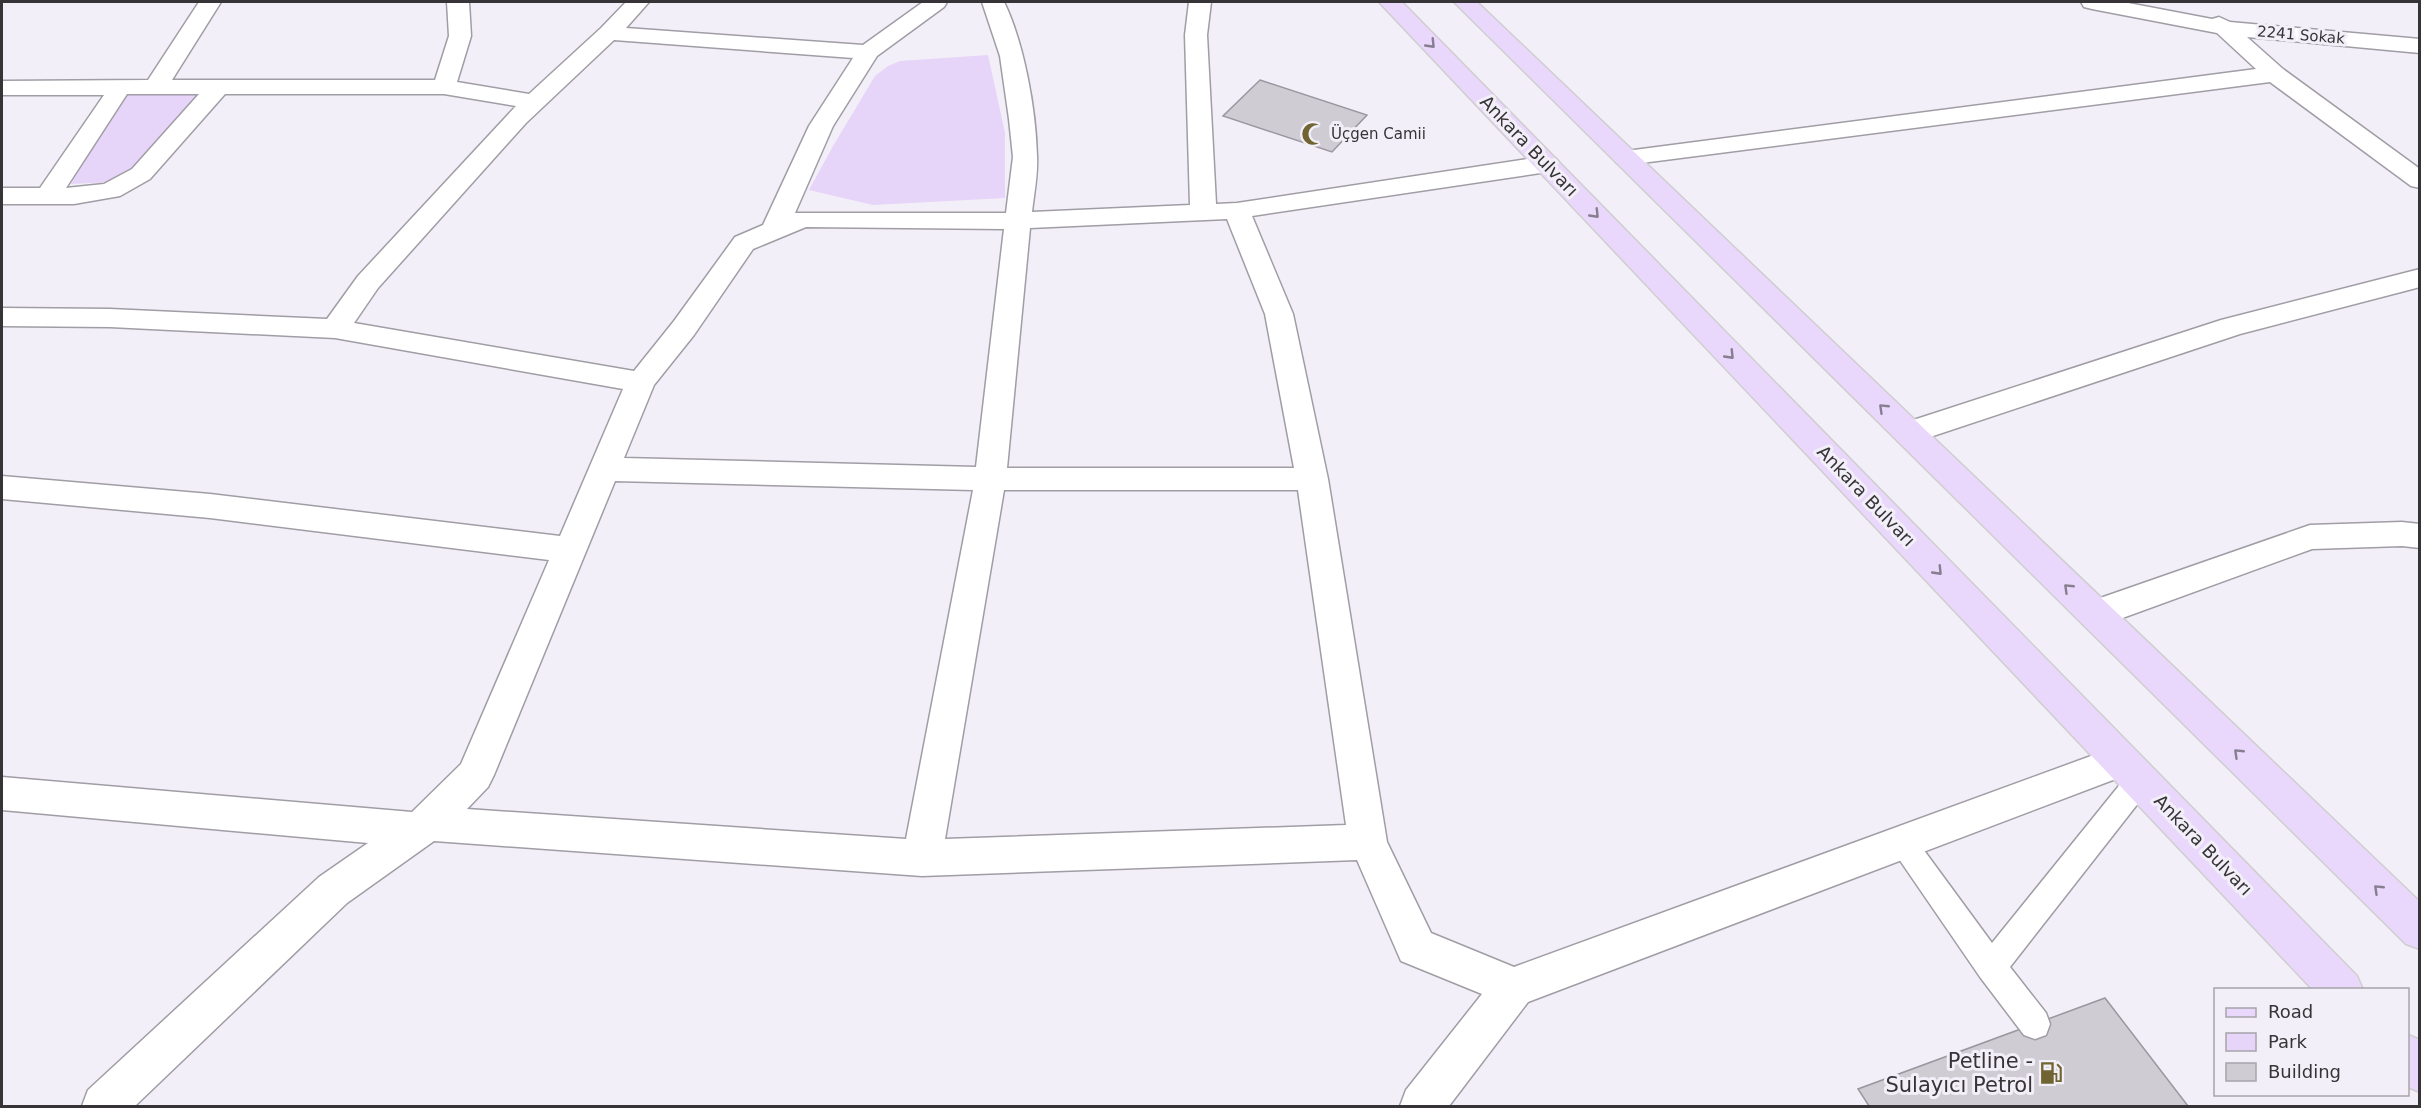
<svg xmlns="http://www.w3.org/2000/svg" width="2421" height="1108" font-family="'DejaVu Sans',sans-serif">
  <rect width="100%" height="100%" fill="#f3eff8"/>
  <path fill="#e6d4f9" d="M988,55L1005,133V198L873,205L809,190L833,146L875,76L888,66L900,61Z
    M123,95H201L140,170L111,182L71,184Z"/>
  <path fill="#d0ccd4" stroke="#9a979f" stroke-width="1.5" d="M1260,80L1367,115L1332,152L1223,116Z
    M2105,998L2188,1106H1869L1858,1089Z"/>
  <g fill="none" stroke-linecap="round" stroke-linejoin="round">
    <g stroke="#a09da5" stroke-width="3">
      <path id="lane" d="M2140,768L2150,772L2154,780L2150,788L2010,967L2046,1013L2050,1024L2046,1035L2035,1039L2024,1035L1980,977L1888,843L1892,834L1902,830L1912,834L1992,943L2130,772Z"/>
    </g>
    <g stroke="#a09da5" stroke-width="3">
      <path id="street" d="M199,2H221L172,80H435L449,36L447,2H469L471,36L457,82L529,94L601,28L626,2H649L626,28L863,45L923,2H947L944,7L877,56L833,126L795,213H1006L1013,157L1009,119L1000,56L982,2H1004C1024,43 1036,110 1037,156C1038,175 1034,194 1032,212L1190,205L1185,35L1189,2H1211L1207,35L1216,204L1237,203L1547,156L1556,159L1560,164L1556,169L1547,172L1252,216L1293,314L1328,479L1387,842L1431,933L1514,967L2121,745L2134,750L2140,761L2134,772L1528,1002L1449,1106H1400L1406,1090L1482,994L1401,961L1357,860L922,876L434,841L347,903L135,1106H82L88,1090L319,877L368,843L2,810V777L412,812L461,764L549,560L210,518L2,499V476L210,494L560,536L623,389L335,338L110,327L2,326V308L110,309L327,319L358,276L516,106L444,94H225L150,179L120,196L74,204H2V188H40L104,95H2V81L148,80ZM614,40L853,58L809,126L763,225L735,237L674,321L634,371L354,323L378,288L526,123ZM127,94H199L132,169L104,184L66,188ZM1227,219L1265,314L1294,468H1007L1030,228ZM806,227L1004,229L976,467L624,458L654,385L694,335L753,249ZM615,481L973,490L906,839L467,809L488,787L494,775ZM1004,490H1298L1346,825L945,839Z
        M2081,2H2123L2212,19L2219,17L2230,22L2420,39V53L2247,37L2283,69L2420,169V188L2411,186L2270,82L1626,165L1617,163L1614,158L1617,153L1626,151L2256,69L2217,33L2092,9L2084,7Z
        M2420,269V287L2240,334L1909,444L1898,441L1894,433L1898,425L2221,320Z
        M2402,522L2420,524V548L2402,546L2312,549L2095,628L2083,624L2078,614L2083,604L2310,525Z"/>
    </g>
    <g stroke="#cfcecf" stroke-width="3">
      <path id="primary" d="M1379,2H1402L2357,976L2363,990H2313Z
        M1454,2H1477L2420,902V949L2406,944Z
        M2408,1035L2420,1040V1092L2408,1087Z"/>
    </g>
    <use href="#lane" fill="#fff" fill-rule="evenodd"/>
    <use href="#street" fill="#fff" fill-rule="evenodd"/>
    <use href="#primary" fill="#e9d8fb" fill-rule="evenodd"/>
  </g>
  <defs><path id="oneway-chevron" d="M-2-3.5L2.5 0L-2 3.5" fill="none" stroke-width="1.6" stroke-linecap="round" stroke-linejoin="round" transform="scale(1.5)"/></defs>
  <g stroke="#877e8f">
    <use href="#oneway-chevron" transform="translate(1431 44) rotate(46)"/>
    <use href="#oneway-chevron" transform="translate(1595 214) rotate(46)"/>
    <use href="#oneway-chevron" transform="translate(1730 355) rotate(46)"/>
    <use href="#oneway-chevron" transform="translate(1883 408) rotate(-136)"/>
    <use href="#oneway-chevron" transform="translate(1938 571) rotate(46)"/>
    <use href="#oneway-chevron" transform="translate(2068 588) rotate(-136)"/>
    <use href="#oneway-chevron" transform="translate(2238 753) rotate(-136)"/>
    <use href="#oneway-chevron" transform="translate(2378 889) rotate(-136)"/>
  </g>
  <defs>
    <g id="mosque-bare" transform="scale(1.8)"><path d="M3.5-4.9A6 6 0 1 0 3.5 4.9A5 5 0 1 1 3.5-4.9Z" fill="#706532" stroke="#f3eff8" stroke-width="2.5" paint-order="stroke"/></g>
    <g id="fuel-bare" transform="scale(1.8)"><path d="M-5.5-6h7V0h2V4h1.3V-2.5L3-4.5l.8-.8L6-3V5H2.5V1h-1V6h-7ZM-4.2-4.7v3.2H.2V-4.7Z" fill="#706532" stroke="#f3eff8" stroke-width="2.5" paint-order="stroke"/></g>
  </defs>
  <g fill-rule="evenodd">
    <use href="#mosque-bare" x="1313" y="134"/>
    <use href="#fuel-bare" x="2051" y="1073"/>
  </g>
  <g text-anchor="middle" stroke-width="6" stroke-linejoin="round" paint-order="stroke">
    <g font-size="15" fill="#363437" stroke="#f3eff8">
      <text transform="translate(2301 35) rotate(5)" y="5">2241 Sokak</text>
    </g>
    <g font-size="15" fill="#363437" stroke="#f3eff8" text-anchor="start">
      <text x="1331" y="139">Üçgen Camii</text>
    </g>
    <g font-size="18" fill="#363437" stroke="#f3eff8">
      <text transform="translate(1529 146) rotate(46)" y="6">Ankara Bulvarı</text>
      <text transform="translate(1866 496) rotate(46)" y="6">Ankara Bulvarı</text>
      <text transform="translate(2203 845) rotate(46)" y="6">Ankara Bulvarı</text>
    </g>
    <g font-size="21" fill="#363437" stroke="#f3eff8" text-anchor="end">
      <text x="2033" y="1068">Petline -<tspan x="2033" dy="24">Sulayıcı Petrol</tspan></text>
    </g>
  </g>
  <rect width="2421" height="1108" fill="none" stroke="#363437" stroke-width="6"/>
  <rect x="2214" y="988" width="195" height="108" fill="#f3eff8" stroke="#a7a4ab" stroke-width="1.5"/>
  <rect x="2226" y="1008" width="30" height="9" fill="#e9d8fb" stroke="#a7a4ab" stroke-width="1.5"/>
  <text x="2268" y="1018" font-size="18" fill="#363437">Road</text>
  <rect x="2226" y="1033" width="30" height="18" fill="#e6d4f9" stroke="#a7a4ab" stroke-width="1.5"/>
  <text x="2268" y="1048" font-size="18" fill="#363437">Park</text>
  <rect x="2226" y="1063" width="30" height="18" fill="#d0ccd4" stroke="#a7a4ab" stroke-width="1.5"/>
  <text x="2268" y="1078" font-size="18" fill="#363437">Building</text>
</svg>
